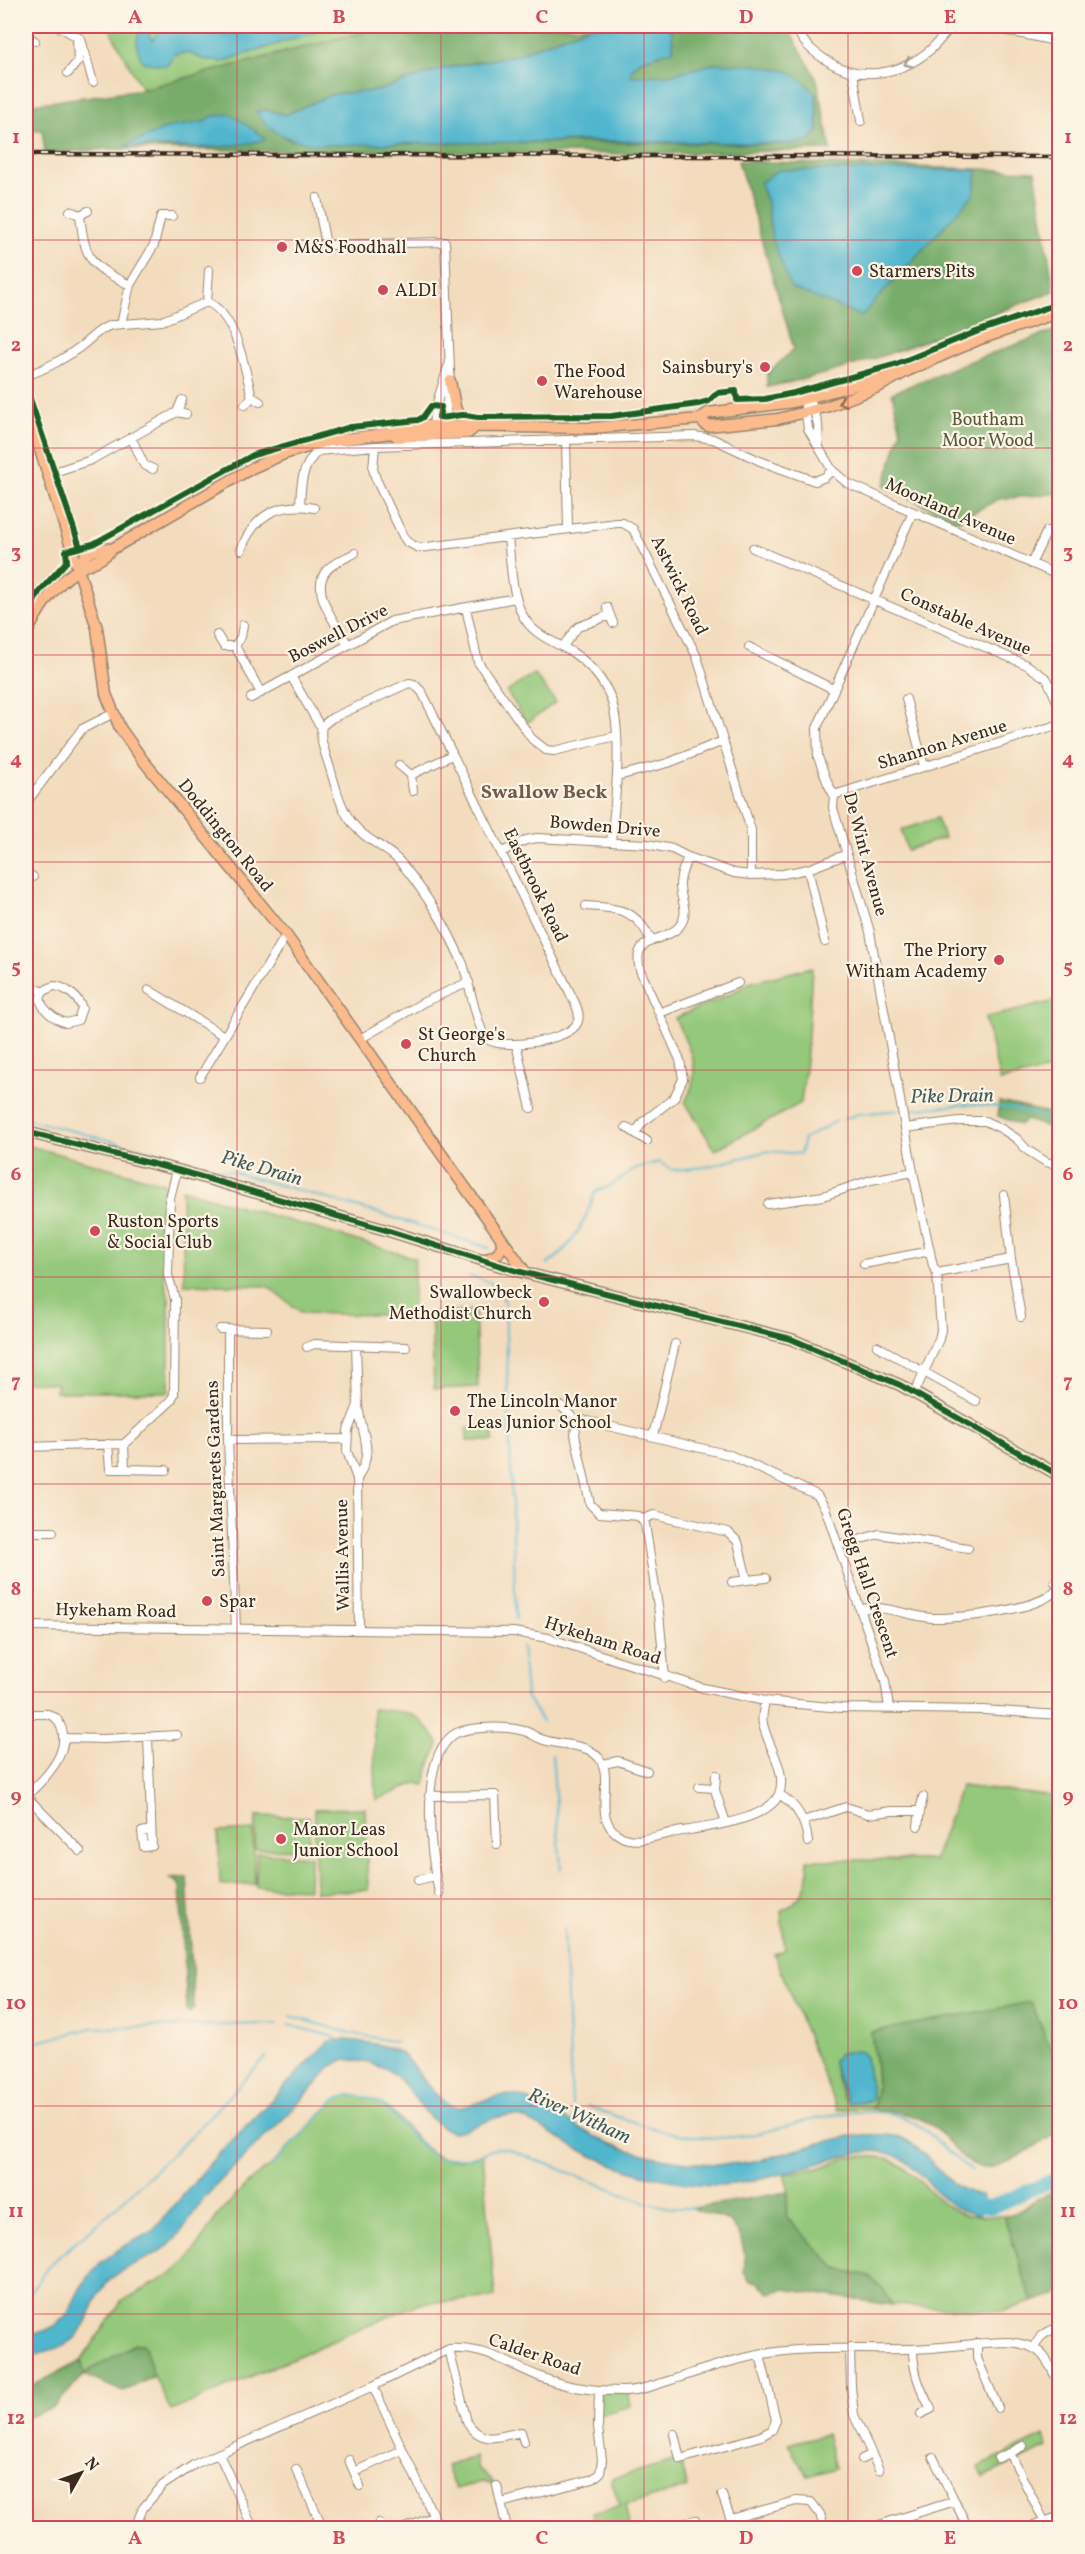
<svg xmlns="http://www.w3.org/2000/svg" width="1085" height="2554" font-family="Vollkorn,serif">
  <rect width="100%" height="100%" fill="#fcf5e5"/>
  <filter id="ink" filterUnits="userSpaceOnUse"><feTurbulence type="fractalNoise" baseFrequency=".0167" numOctaves="2"/><feDisplacementMap in="SourceGraphic" scale="12" xChannelSelector="R" yChannelSelector="G"/><feConvolveMatrix kernelMatrix="1 2 1 2 8 2 1 2 1" color-interpolation-filters="sRGB"/></filter>
  <filter id="wash" filterUnits="userSpaceOnUse"><feTurbulence type="fractalNoise" baseFrequency=".008" numOctaves="4" result="noise"/><feDisplacementMap in="SourceGraphic" scale="24" xChannelSelector="R" yChannelSelector="G"/><feGaussianBlur stdDeviation="1.35" result="paint"/><feColorMatrix in="noise" values="0 0 0 0 0 0 0 0 0 0 0 0 0 0 0 0 0 1.4 0 .05"/><feComposite in="paint" operator="in"/></filter>
  <g filter="url(#wash)">
    <rect width="100%" height="100%" fill="#f3dcbd"/>
    <path fill="#94c87a" stroke="#68794c" stroke-width="1.5" fill-rule="evenodd" d="M108,26H386L142,89Z
      M534,674L556,702L527,723L507,692Z
      M937,818L944,838L907,850L901,830Z
      M812,967L807,1052L801,1103L715,1150L685,1102C704,1068 689,1050 675,1018L728,995L749,983Z
      M1059,1000V1068L1000,1081L985,1018Z
      M26,1145L164,1183V1279L169,1298V1392H56V1383L26,1382Z
      M182,1189L415,1258L412,1316L302,1313L267,1286L184,1284Z
      M475,1311L478,1387L434,1389L431,1313Z
      M467,1428H493V1441H467Z
      M373,1709C412,1713 416,1709 439,1744L430,1764L425,1785L417,1783L376,1800Z
      M961,1786L1059,1797V2069L1031,2002L871,2032C874,2057 881,2086 872,2109L856,2108L837,2110L774,1954L785,1950L781,1911C801,1902 812,1882 807,1860H934ZM840,2053L866,2057L872,2098L843,2099L832,2061Z
      M365,1808L368,1890L316,1892L314,1809Z
      M256,1816L309,1817V1850L255,1849Z
      M253,1830L255,1884L220,1885L218,1832Z
      M257,1853L310,1856L309,1889L256,1887Z
      M351,2095C363,2097 373,2098 383,2105C420,2131 425,2176 483,2153L495,2297L418,2304L171,2411L154,2376L144,2344H135L84,2375L81,2361L122,2301L172,2274L188,2260L218,2215L254,2177L270,2166L336,2099Z
      M865,2156L888,2158L904,2167L945,2205L967,2216H1004L1032,2302L1004,2311L892,2305L884,2291L869,2276L837,2269L786,2216L789,2192L784,2174L819,2168L849,2157Z
      M599,2391H628L631,2406L598,2415Z
      M826,2434L835,2468L808,2476L788,2444Z
      M1044,2436L1047,2447L983,2477L979,2467Z
      M475,2457L478,2469L497,2486L482,2482L455,2489L446,2466Z
      M680,2459L688,2488L625,2505L629,2524L612,2528H596L592,2513L620,2506L611,2479Z"/>
    <path fill="#77ac6a" stroke="#596b44" stroke-width="1.5" fill-rule="evenodd" d="M388,26H591L515,55L442,69L377,91L333,94L285,115L267,110L259,117L273,130L290,140L789,144L809,141L818,131L816,95L717,63L668,75L631,76V71L641,60L673,50L672,31L667,26H787L817,80L831,150L639,154L109,149L45,153L42,130L26,129V105L143,89Z
      M738,161L1035,171L1054,291C959,326 866,369 767,387V374L794,349ZM760,183L861,316L772,238L767,203Z
      M1059,329V493L999,499L957,521L884,486L901,431L892,393L960,365Z
      M999,1102L1059,1115V1131L1026,1120L1020,1125L998,1116Z
      M187,1877L194,2008L189,2013L187,2010L180,1886L176,1881L168,1878Z
      M1031,2002L1059,2069V2132C1042,2141 1003,2170 984,2168C961,2164 950,2141 934,2127C916,2113 894,2112 872,2109C882,2088 874,2055 871,2032Z
      M1059,2187V2294L1032,2302L1004,2216L1015,2213Z
      M789,2192L786,2216L837,2269L869,2276L884,2291L892,2305L784,2289L769,2293L759,2282L750,2281L744,2273C747,2255 742,2226 722,2218C712,2214 703,2213 693,2208Z
      M135,2344H144L154,2376L123,2392L84,2375L53,2408L26,2418V2389L81,2361L84,2374Z"/>
    <path fill="#4fb6cd" stroke="#457076" stroke-width="1.5" d="M164,26H320L314,32L222,62L202,59L189,53L175,54L167,66L143,62C137,51 134,42 140,31L146,29L152,40Z
      M591,26H667L672,31L673,50L641,60L631,70V76L668,75L717,63L756,65L788,71L803,81L816,95L818,131L809,141L789,144L603,141L320,145C295,141 269,136 256,111L267,110L285,115L333,94L377,91L442,69L515,55Z
      M231,114L265,138L263,140C219,152 170,146 124,146L170,127L204,122L213,116Z
      M778,170H977L974,194L861,316L791,288L772,238L767,203L760,183Z
      M334,2040C349,2039 383,2044 397,2051C409,2058 418,2074 427,2084C434,2092 441,2102 451,2106C467,2112 492,2091 517,2096C536,2100 564,2119 581,2129C621,2153 676,2164 721,2164C781,2165 835,2126 895,2136C917,2139 936,2172 954,2184C963,2190 973,2194 983,2197L979,2216C967,2213 956,2209 946,2201C927,2184 910,2156 883,2152C866,2149 849,2155 833,2159C797,2169 756,2184 718,2185C671,2185 620,2170 578,2149C560,2140 532,2119 514,2116C492,2113 474,2131 453,2132C426,2124 415,2092 395,2075C382,2065 362,2061 345,2059L330,2067C293,2114 247,2151 207,2195C193,2210 184,2233 168,2246C149,2261 124,2264 107,2283C92,2299 90,2323 75,2338C63,2350 40,2350 26,2360V2338L55,2326L66,2317L81,2287L99,2264L121,2248L153,2231L212,2161L328,2042Z
      M857,2051L861,2052L866,2057L872,2098L869,2101L847,2103L832,2061L840,2053Z"/>
    <g fill="none" stroke-linecap="round" stroke-linejoin="round">
      <path stroke="#4fb6cd" stroke-width="2" d="M906,1110L968,1104L1010,1108L1060,1121
        M26,1119L236,1173L385,1215L489,1248
        M844,1119L858,1114L900,1110
        M548,1264C573,1247 586,1220 595,1192L612,1185L636,1168L659,1162L673,1170L706,1167L768,1151L800,1154L804,1139L836,1121
        M469,1276C489,1282 499,1281 505,1303L516,1619
        M522,1646L526,1696L542,1722
        M552,1755L561,1869
        M564,1930L572,2105
        M291,2016L346,2032L396,2042
        M288,2025L335,2037
        M26,2045L92,2028L277,2024
        M587,2106C635,2123 682,2142 734,2137C790,2132 837,2102 896,2115C927,2122 946,2156 973,2171
        M573,2116L574,2125
        M270,2167L336,2099L351,2095L369,2098L383,2105L420,2145L438,2158H471L497,2148L508,2149L648,2203L672,2208H693
        M26,2299L50,2264L102,2220L188,2139L267,2056"/>
      <path stroke="#4fb6cd" stroke-width="14" d="M964,2201L978,2206L991,2207L1060,2177"/>
    </g>
  </g>
  <g filter="url(#ink)">
    <g fill="none" stroke-linecap="round" stroke-linejoin="round">
      <g stroke="#97836e" stroke-width="10">
        <path id="minor" d="M58,26L81,39L93,82
          M796,26C801,42 812,51 826,60C858,82 901,75 930,50C938,43 945,33 952,26
          M984,26L1060,42
          M26,38L28,36L35,41
          M68,73L78,61L77,37
          M853,73L861,121
          M317,198L326,245L445,242L450,371L444,431
          M70,211L80,215
          M88,211L80,215C85,260 90,266 130,285
          M207,302L209,270
          M121,324L130,285L154,245L161,216H172
          M26,376C45,369 63,360 80,347C91,339 97,330 111,325L162,321L207,302C236,314 245,369 252,397L260,402
          M810,398L818,424L819,445
          M804,399L808,429L832,470L847,483L1060,576
          M245,405L252,397
          M177,412L182,400
          M432,430L436,406L448,367
          M131,437L144,465L153,469
          M566,441L568,528
          M375,446L373,469L376,479L403,536L407,542L419,548L617,523H623L633,529L697,657L751,830V875
          M48,474L91,460L177,412L186,414
          M300,506C301,484 301,467 318,451L375,446L694,436L713,439L760,461L815,481L825,477L832,470
          M913,512L817,728L818,757L828,784L834,795L833,808L870,932L913,1172L933,1266L937,1273L941,1330L939,1339L914,1394
          M508,538C511,562 511,592 522,614C532,635 553,641 572,652C587,662 600,676 608,692C625,726 615,804 611,842
          M753,548L1027,665L1047,679L1060,708
          M241,550C254,515 278,502 314,508
          M1031,564L1047,531
          M607,607L613,623
          M466,608L478,662L532,739L546,750L554,751L616,736
          M217,635L224,646H235L241,637L243,625
          M348,645C338,626 309,592 326,571C332,563 346,558 355,553
          M235,646L261,693
          M562,647L578,627L610,615
          M749,647L833,689
          M291,676L318,723L322,726
          M409,683L414,684L422,692L575,1003C578,1010 581,1018 576,1025C565,1041 500,1051 486,1038C478,1030 468,979 463,964C454,944 444,922 431,904C420,888 409,870 395,857C380,844 362,838 350,820C339,804 335,784 329,765C325,752 319,739 322,726L332,718Z
          M251,698L392,621L516,598
          M906,699L924,766
          M399,765L411,775
          M618,776L668,763L723,741
          M413,791L411,775L452,755
          M834,795L1060,724
          M26,803L82,729L112,714
          M502,852L526,840L537,838L647,844L672,849L688,857L734,873L751,875L783,874L808,869L845,855
          M808,869L825,942
          M26,872L33,877
          M586,906C619,909 635,908 651,940
          M26,984L43,992
          M54,986C66,987 78,997 82,1008L78,1020L66,1023C50,1018 25,996 54,986Z
          M149,990L224,1036
          M659,1013L738,983
          M360,1039L424,1002L469,982
          M516,1044L531,1108
          M200,1077L286,935
          M626,1127L647,1141
          M905,1128L959,1121H985L1002,1129L1017,1139L1027,1150L1046,1162L1060,1166
          M635,1133L643,1122L674,1098L683,1079L680,1060L640,970C630,933 668,944 681,924C690,910 679,898 680,884C680,874 685,865 688,857
          M1004,1195L1011,1259
          M768,1204L823,1196L871,1180L913,1172
          M864,1264L930,1251
          M937,1273L1011,1259L1021,1317
          M220,1329L267,1330
          M228,1330V1440L236,1628
          M356,1346L358,1405L348,1430L347,1451L357,1479
          M877,1346L976,1401
          M307,1347L314,1344L406,1347
          M358,1405C361,1436 376,1448 357,1479L359,1630
          M561,1406L578,1423
          M653,1436L675,1344
          M228,1440L347,1439
          M108,1444L110,1469H125L124,1444
          M26,1447L124,1444L171,1401L174,1394L175,1299L168,1275L170,1198L177,1170
          M125,1469L166,1470
          M643,1519L654,1515L728,1532L738,1542L747,1580L766,1578
          M26,1532H53
          M838,1546L879,1534L968,1548
          M1060,1576L1055,1582L1060,1588
          M732,1582L747,1580
          M860,1610C878,1602 911,1617 932,1618C957,1619 1047,1610 1058,1587
          M26,1626L514,1632L548,1638L703,1688L765,1701L841,1708L983,1710L1060,1715
          M665,1678L659,1613L645,1524L639,1516L599,1513L590,1504L575,1435L576,1427L583,1420L730,1455L817,1495L825,1508L885,1681L889,1708
          M26,1714H48L56,1718C78,1747 45,1779 26,1796
          M148,1736L152,1846L144,1847L142,1832L151,1830
          M64,1738L104,1739L177,1735
          M603,1764L618,1761L647,1771
          M716,1775L715,1790L726,1823
          M699,1787L715,1788
          M779,1794C797,1805 806,1821 808,1842
          M26,1796L80,1851
          M429,1796L495,1795L497,1844
          M920,1811L923,1797
          M803,1821L846,1807L868,1814L892,1811H920L918,1826
          M418,1880L435,1876
          M439,1893C431,1856 418,1761 453,1735C466,1726 509,1726 524,1731C530,1732 535,1737 541,1739C556,1745 574,1743 589,1750C625,1768 584,1818 622,1837C637,1844 655,1836 671,1833C697,1828 768,1822 779,1794C788,1771 767,1745 763,1724C761,1716 764,1708 765,1701
          M977,2343V2358L998,2408
          M850,2347L851,2387L854,2415L879,2470
          M1035,2347C1038,2336 1049,2330 1060,2328
          M449,2349L467,2422C482,2445 497,2437 521,2432L524,2442
          M913,2349C913,2372 920,2389 931,2409L921,2414
          M373,2386L439,2528
          M674,2434L680,2459L761,2436L772,2430L776,2420L760,2355
          M1023,2446L1010,2453L1045,2523
          M219,2454L253,2528
          M933,2457L968,2528
          M998,2458L1010,2453
          M862,2459L872,2454
          M349,2460L360,2486
          M296,2469L323,2528
          M354,2472L402,2450
          M497,2486L501,2503L593,2479L600,2473L602,2460L598,2427L599,2391
          M722,2495L734,2528
          M501,2503L507,2528
          M731,2519L796,2501L811,2502L820,2514L824,2528
          M379,2523L381,2528
          M879,2525L955,2501
          M135,2528L143,2508L163,2485L195,2464L373,2386L449,2349C488,2347 509,2365 543,2378C569,2388 596,2391 624,2391C643,2391 663,2382 681,2377C710,2367 739,2358 769,2353C817,2346 858,2350 906,2349C941,2349 975,2342 1010,2342C1044,2346 1045,2357 1060,2385
          M406,2528L433,2517
          M661,2528L695,2520
          M1029,2528L1060,2516"/>
      </g>
      <g stroke="#97836e" stroke-width="13">
        <path id="major" d="M450,381L456,411L473,427
          M26,406L97,628L106,694L120,728L142,759L286,935L526,1273
          M700,419L707,426L778,419L829,406L878,387L907,371L980,339L1060,312
          M391,433L398,437L468,433L473,429
          M79,569L86,554L100,548L112,549
          M26,635C38,610 52,587 76,571C89,562 100,563 112,549L252,468L284,454L324,442L391,433L407,427L423,426L592,428L700,419L708,413L793,402L862,383L894,372L907,371
          M26,1132L177,1170L386,1230L517,1271L791,1339L900,1385L1060,1476
          M483,1261L498,1254L502,1246L501,1238"/>
      </g>
      <use href="#minor" stroke="#fff" stroke-width="8"/>
      <use href="#major" stroke="#fbbb8d" stroke-width="10"/>
      <g stroke="#3b2a1e" stroke-width="4.5">
        <path id="rail" d="M26,154L1060,157"/>
      </g>
      <use href="#rail" stroke="#fcf5e5" stroke-width="2" stroke-dasharray="7" stroke-linecap="butt"/>
      <g stroke="#fcf5e5" stroke-width="10">
        <path id="cycleway" d="M26,387L80,547
          M26,617L39,592L67,561L66,551L93,544L253,455L351,427L418,420L423,417L431,406L441,407L439,417C449,419 457,414 464,415C469,415 474,417 479,417L612,416L698,404L709,401L717,393L736,391L737,400L765,399L794,393L894,365L976,332L1060,303
          M26,1132L177,1170L386,1230L517,1271L791,1339L900,1385L1060,1476"/>
      </g>
      <use href="#cycleway" stroke="#1b5e20" stroke-width="6"/>
    </g>
    <defs><path id="oneway-chevron" d="M-2-3.5L2.5 0L-2 3.5" fill="none" stroke-width="1.6" stroke-linecap="round" stroke-linejoin="round" transform="scale(1.5)"/></defs>
    <use stroke="#a79f9a" href="#oneway-chevron" transform="translate(908 63) rotate(157)"/>
    <use stroke="#916b50" href="#oneway-chevron" transform="translate(842 402) rotate(159)"/>
  </g>
  <path fill="none" stroke="#d1495b" stroke-width="1.5" stroke-opacity="0.55" d="M237,26V2528M441,26V2528M644,26V2528M848,26V2528M26,240H1060M26,448H1060M26,655H1060M26,862H1060M26,1070H1060M26,1277H1060M26,1484H1060M26,1692H1060M26,1899H1060M26,2106H1060M26,2314H1060"/>
  <g fill="#d1495b" stroke="#fcf5e5" stroke-width="2">
    <circle cx="282" cy="247" r="6"/>
    <circle cx="857" cy="271" r="6"/>
    <circle cx="383" cy="290" r="6"/>
    <circle cx="765" cy="367" r="6"/>
    <circle cx="542" cy="381" r="6"/>
    <circle cx="999" cy="960" r="6"/>
    <circle cx="406" cy="1044" r="6"/>
    <circle cx="95" cy="1231" r="6"/>
    <circle cx="544" cy="1302" r="6"/>
    <circle cx="455" cy="1411" r="6"/>
    <circle cx="207" cy="1601" r="6"/>
    <circle cx="281" cy="1839" r="6"/>
  </g>
  <g text-anchor="middle" stroke-width="4.5" stroke-linejoin="round" paint-order="stroke">
    <g font-size="18" fill="#3b2a1e" stroke="#fcf5e5" text-anchor="start">
      <text x="294" y="253">M&amp;S Foodhall</text>
      <text x="869" y="277">Starmers Pits</text>
      <text x="395" y="296">ALDI</text>
      <text x="753" y="373" text-anchor="end">Sainsbury's</text>
      <text x="554" y="377">The Food<tspan x="554" dy="21">Warehouse</tspan></text>
      <text x="987" y="956" text-anchor="end">The Priory<tspan x="987" dy="21">Witham Academy</tspan></text>
      <text x="418" y="1040">St George's<tspan x="418" dy="21">Church</tspan></text>
      <text x="107" y="1227">Ruston Sports<tspan x="107" dy="21">&amp; Social Club</tspan></text>
      <text x="532" y="1298" text-anchor="end">Swallowbeck<tspan x="532" dy="21">Methodist Church</tspan></text>
      <text x="467" y="1407">The Lincoln Manor<tspan x="467" dy="21">Leas Junior School</tspan></text>
      <text x="219" y="1607">Spar</text>
      <text x="293" y="1835">Manor Leas<tspan x="293" dy="21">Junior School</tspan></text>
    </g>
    <g font-size="18" fill="#56593a" stroke="#fcf5e5">
      <text x="988" y="425">Boutham<tspan x="988" dy="21">Moor Wood</tspan></text>
    </g>
    <g font-size="18" fill="#3b2a1e" stroke="#fcf5e5">
      <text transform="translate(951 511) rotate(24)" y="6">Moorland Avenue</text>
      <text transform="translate(680 585) rotate(64)" y="6">Astwick Road</text>
      <text transform="translate(966 621) rotate(24)" y="6">Constable Avenue</text>
      <text transform="translate(338 633) rotate(-27)" y="6">Boswell Drive</text>
      <text transform="translate(942 744) rotate(-17)" y="6">Shannon Avenue</text>
      <text transform="translate(605 826) rotate(5)" y="6">Bowden Drive</text>
      <text transform="translate(226 835) rotate(51)" y="6">Doddington Road</text>
      <text transform="translate(866 854) rotate(75)" y="6">De Wint Avenue</text>
      <text transform="translate(536 885) rotate(64)" y="6">Eastbrook Road</text>
      <text transform="translate(215 1479) rotate(-92)" y="6">Saint Margarets Gardens</text>
      <text transform="translate(342 1555) rotate(-91)" y="6">Wallis Avenue</text>
      <text transform="translate(868 1583) rotate(71)" y="6">Gregg Hall Crescent</text>
      <text transform="translate(116 1610) rotate(1)" y="6">Hykeham Road</text>
      <text transform="translate(603 1640) rotate(18)" y="6">Hykeham Road</text>
      <text transform="translate(535 2354) rotate(19)" y="6">Calder Road</text>
    </g>
    <g font-size="20" font-weight="bold" fill="#765b4c" stroke="#fcf5e5">
      <text x="544" y="798">Swallow Beck</text>
    </g>
    <g font-size="20" font-style="italic" fill="#425b5b" stroke="#fcf5e5">
      <text transform="translate(952 1095) rotate(-1)" y="7">Pike Drain</text>
      <text transform="translate(262 1167) rotate(16)" y="7">Pike Drain</text>
      <text transform="translate(580 2115) rotate(24)" y="7">River Witham</text>
    </g>
  </g>
  <rect width="1085" height="2554" fill="none" stroke="#fcf5e5" stroke-width="66"/>
  <g transform="translate(81 2473) rotate(50)" stroke="#fcf5e5" stroke-width="4.5" paint-order="stroke">
  <path d="M0-4.5L10 22L0 15L-10 22Z" fill="#3b2a1e"/>
  <text y="-9" font-size="16" font-weight="bold" text-anchor="middle" fill="#3b2a1e">N</text>
  </g>
  <rect x="33" y="33" width="1019" height="2488" fill="none" stroke="#d1495b" stroke-width="2"/>
  <g font-size="20" text-anchor="middle" font-weight="bold" fill="#d1495b">
    <text x="135" y="23">A</text>
    <text x="339" y="23">B</text>
    <text x="542" y="23">C</text>
    <text x="746" y="23">D</text>
    <text x="950" y="23">E</text>
    <text x="16" y="143">1</text>
    <text x="1068" y="143">1</text>
    <text x="16" y="351">2</text>
    <text x="1068" y="351">2</text>
    <text x="16" y="558">3</text>
    <text x="1068" y="558">3</text>
    <text x="16" y="765">4</text>
    <text x="1068" y="765">4</text>
    <text x="16" y="973">5</text>
    <text x="1068" y="973">5</text>
    <text x="16" y="1180">6</text>
    <text x="1068" y="1180">6</text>
    <text x="16" y="1387">7</text>
    <text x="1068" y="1387">7</text>
    <text x="16" y="1595">8</text>
    <text x="1068" y="1595">8</text>
    <text x="16" y="1802">9</text>
    <text x="1068" y="1802">9</text>
    <text x="16" y="2009">10</text>
    <text x="1068" y="2009">10</text>
    <text x="16" y="2217">11</text>
    <text x="1068" y="2217">11</text>
    <text x="16" y="2424">12</text>
    <text x="1068" y="2424">12</text>
    <text x="135" y="2544">A</text>
    <text x="339" y="2544">B</text>
    <text x="542" y="2544">C</text>
    <text x="746" y="2544">D</text>
    <text x="950" y="2544">E</text>
  </g>
</svg>
